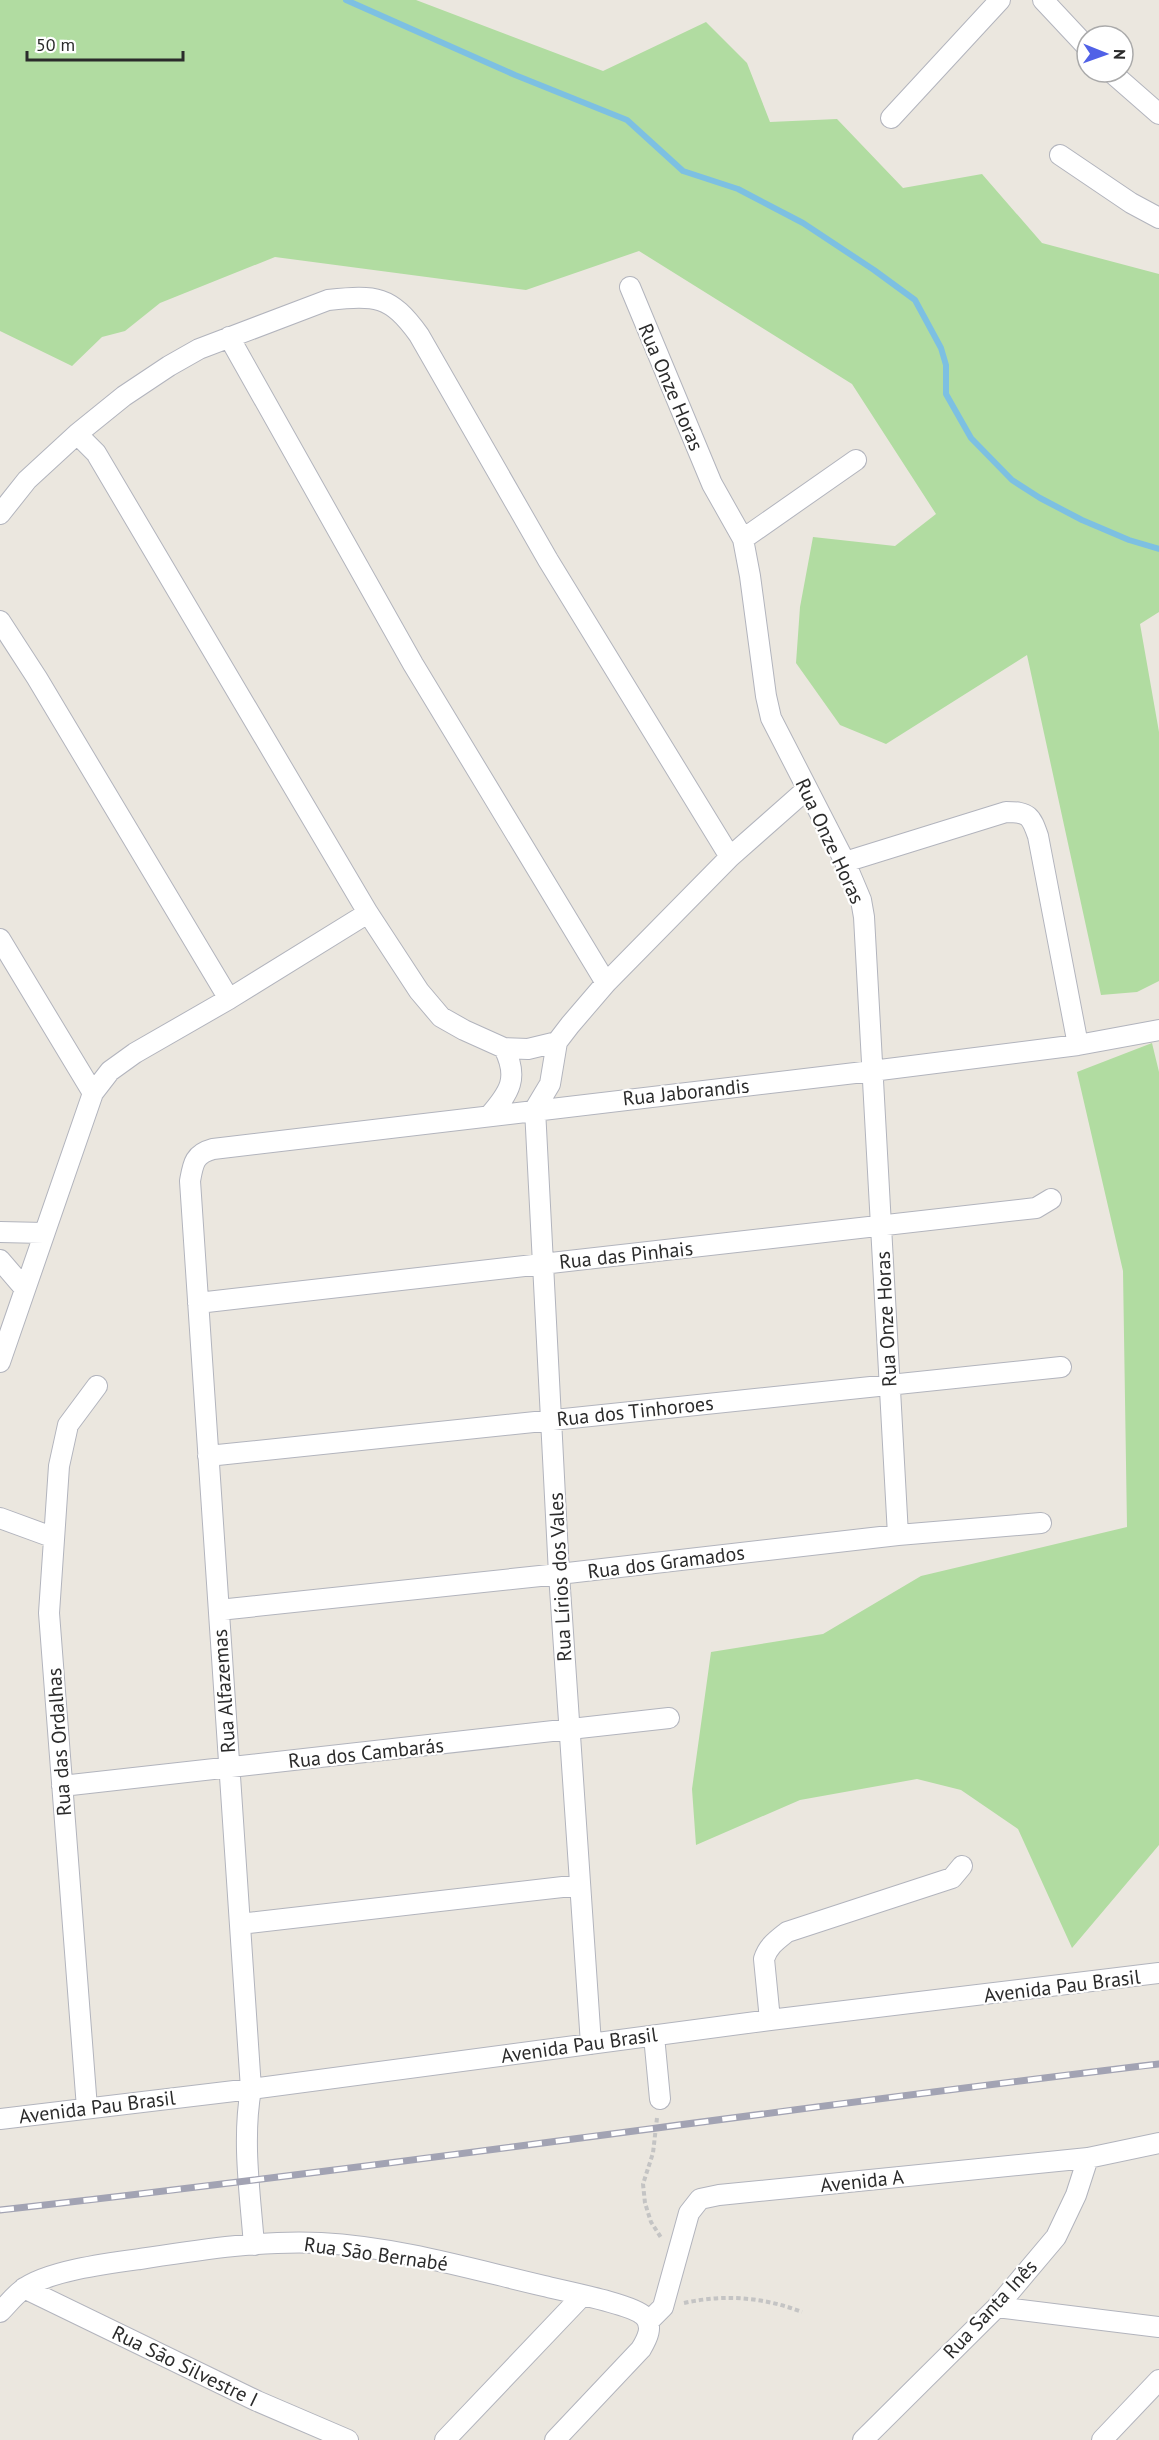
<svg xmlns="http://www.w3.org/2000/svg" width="1159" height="2440" font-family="'PT Sans',sans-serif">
  <rect width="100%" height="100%" fill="#ebe7df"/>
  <path fill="#b1dca1" d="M0,0H416L603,71L706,22L747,63L770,122L837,119L903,188L982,174L1042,243L1159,274V612L1140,624L1159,732V981L1137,992L1101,995L1027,655L886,744L840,725L796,663L800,607L813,537L895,546L936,514L852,384L639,251L526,290L275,257L160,303L125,331L102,337L72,366L0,331Z
    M1152,1043L1159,1072V1845L1072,1948L1018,1829L961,1790L917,1779L800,1800L696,1845L692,1789L711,1652L823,1634L921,1576L1127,1527L1123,1271L1077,1072Z"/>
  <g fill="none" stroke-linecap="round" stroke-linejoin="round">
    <path stroke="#7dc0e2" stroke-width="6" d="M346,0L515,75L627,120L683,171L738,189L803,223L874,270L915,300L941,348L946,365V394L971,438L1012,480L1040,498L1082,520L1129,540L1159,549"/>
    <g stroke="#b2b4bd" stroke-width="22">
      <path id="minor" d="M1043,0L1087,47
        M1111,72L1159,114
        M891,118L1000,0
        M1060,155L1131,203L1159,218
        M630,287L712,484L743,539L750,576L766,696L771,718L845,862L861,900L864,917L898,1535
        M229,337L413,664L606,983
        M77,434L96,453L368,913L419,991L441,1017L464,1030L504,1048L528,1049L557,1042
        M0,514L27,480L77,434L124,396L169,366L199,349L328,300C376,295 390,295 419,335L548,560L730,857
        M743,539L856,460
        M0,621L37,678L229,999
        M845,862L1006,812C1029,812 1031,816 1038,836L1078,1045
        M0,939L93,1093
        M535,1109L559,1574L591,2044
        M535,1109L550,1084L557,1042L570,1025L606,983L730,857L807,789
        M489,1116C510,1092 519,1078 504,1048
        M0,1232L44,1233
        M0,1260L25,1289
        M198,1303L1036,1208L1051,1199
        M0,1362L93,1093L110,1071L135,1053L229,999L368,913
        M208,1456L1061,1367
        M0,1518L52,1537
        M219,1610L559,1574L898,1535L1041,1523
        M62,1786L669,1718
        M240,1924L580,1885
        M770,2020L764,1959C768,1946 777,1940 787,1932L952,1878L962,1866
        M654,2036L660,2099
        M87,2108L49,1613L59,1466L68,1425L97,1386
        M0,2119L251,2089L770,2020L1159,1973
        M254,2245C250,2193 242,2140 251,2089L190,1181C193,1164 194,1154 213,1149L872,1071L1078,1045L1159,1030
        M24,2288L257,2401L348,2440
        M997,2307L1159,2327
        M0,2312C7,2305 14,2296 22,2290C46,2271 110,2263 140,2259C199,2250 261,2240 321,2243C397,2247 471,2269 544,2286C564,2291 632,2304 644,2316C654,2326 647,2339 641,2349L555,2440
        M648,2322L663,2307L689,2213L700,2199L719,2195L1088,2158L1159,2143
        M445,2440L583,2295
        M863,2440L997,2307L1056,2237L1076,2195L1088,2158
        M1102,2440L1159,2380"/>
    </g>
    <path stroke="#c4c4c4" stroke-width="4" stroke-dasharray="4.5 3" stroke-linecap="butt" d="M657,2118L653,2153L643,2184L645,2203L651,2222L662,2239
      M684,2303C725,2294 763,2297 802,2312"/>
    <use href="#minor" stroke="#fff" stroke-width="20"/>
    <g stroke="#a2a3b3" stroke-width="7">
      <path id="rail" d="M0,2210C387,2167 772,2110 1159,2064"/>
    </g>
    <use href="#rail" stroke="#fff" stroke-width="4.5" stroke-dasharray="14" stroke-linecap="butt"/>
  </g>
  <g text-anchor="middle" stroke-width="4.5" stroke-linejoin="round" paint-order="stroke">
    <g font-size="20" fill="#2b2b2b" stroke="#fff">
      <text transform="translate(671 387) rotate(67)" y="7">Rua Onze Horas</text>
      <text transform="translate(830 841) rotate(65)" y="7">Rua Onze Horas</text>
      <text transform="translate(686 1092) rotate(-6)" y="7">Rua Jaborandis</text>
      <text transform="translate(626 1255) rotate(-6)" y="7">Rua das Pinhais</text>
      <text transform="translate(886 1319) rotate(-93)" y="7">Rua Onze Horas</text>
      <text transform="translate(635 1411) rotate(-6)" y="7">Rua dos Tinhoroes</text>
      <text transform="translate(666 1562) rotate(-7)" y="7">Rua dos Gramados</text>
      <text transform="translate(560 1577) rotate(-93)" y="7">Rua Lírios dos Vales</text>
      <text transform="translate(224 1691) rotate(-94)" y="7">Rua Alfazemas</text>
      <text transform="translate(59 1742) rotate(-94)" y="7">Rua das Ordalhas</text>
      <text transform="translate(366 1753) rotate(-6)" y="7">Rua dos Cambarás</text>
      <text transform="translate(1062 1986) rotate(-7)" y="7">Avenida Pau Brasil</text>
      <text transform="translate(579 2045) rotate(-8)" y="7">Avenida Pau Brasil</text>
      <text transform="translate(97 2107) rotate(-7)" y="7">Avenida Pau Brasil</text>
      <text transform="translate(862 2181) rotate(-6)" y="7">Avenida A</text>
      <text transform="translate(376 2254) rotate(8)" y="7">Rua São Bernabé</text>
      <text transform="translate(990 2309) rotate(-47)" y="7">Rua Santa Inês</text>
      <text transform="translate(185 2366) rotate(26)" y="7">Rua São Silvestre I</text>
    </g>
  </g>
  <g transform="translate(1105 54) rotate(91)"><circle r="28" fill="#ffffff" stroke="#aaaaaa" stroke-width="1.5"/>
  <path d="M0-4.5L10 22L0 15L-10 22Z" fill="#5061e7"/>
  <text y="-9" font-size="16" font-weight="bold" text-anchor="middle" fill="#2b2b2b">N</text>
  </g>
  <path d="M27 51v9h156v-9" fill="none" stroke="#2b2b2b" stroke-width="3"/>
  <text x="36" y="51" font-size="18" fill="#2b2b2b" stroke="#ffffff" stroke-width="4.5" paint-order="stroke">50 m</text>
</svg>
